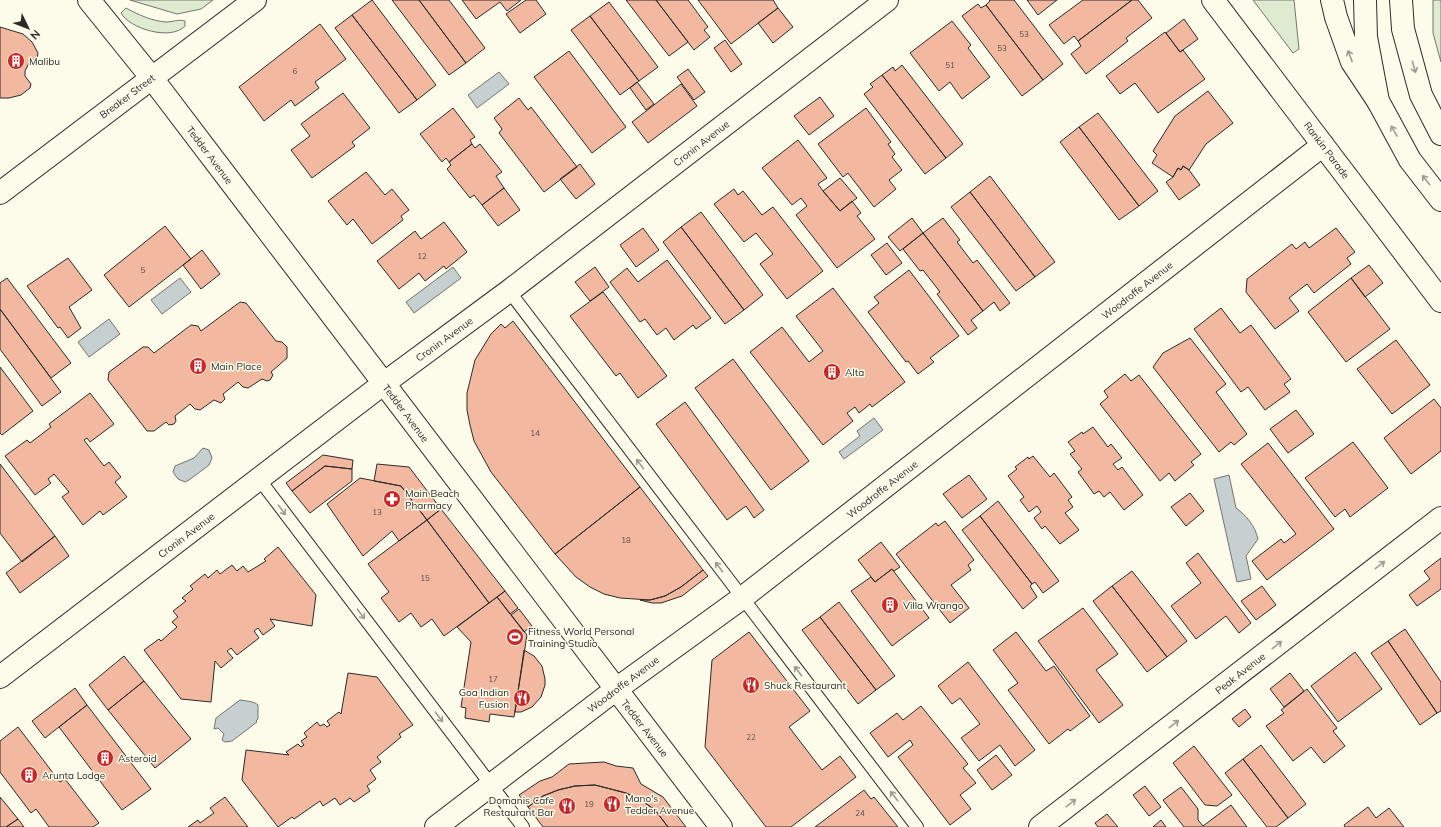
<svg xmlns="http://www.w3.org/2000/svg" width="1441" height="827" font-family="Mulish,sans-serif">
  <rect width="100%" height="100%" fill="#fdfbea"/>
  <path fill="#deebd1" stroke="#74746e" d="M130,0H213L201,9L177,14Z
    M1253,0H1294L1299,49L1293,53Z
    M1433,0H1441V62L1433,33Z
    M126,8C139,15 152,21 166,22C173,22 178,19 185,21V26C171,41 130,29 121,13Z"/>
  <path fill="#c7d0d0" stroke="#74746e" d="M499,72L509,84L477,108L468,95Z
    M453,267L461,278L414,313L406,302Z
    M180,278L191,292L162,314L151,300Z
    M109,319L120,334L89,357L78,342Z
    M874,418L883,430L844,459L839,452L860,436L857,431Z
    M203,448L209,450L212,458L209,465L189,480L185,482L178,479L173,472L175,466L194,458Z
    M1229,475L1236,508C1247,516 1255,526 1258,539L1246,556L1251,579L1237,582L1214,479Z
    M240,700C245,701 254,701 258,705V719L256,721L257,722L232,741L225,742L222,740L224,734L218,728L214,729L216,718Z"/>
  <path fill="#f2b8a0" stroke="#2b2b2b" d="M372,0L436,85L417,100L352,15Z
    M392,0H419L466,63L449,75Z
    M419,0H449L485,48L466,63Z
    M462,0H521L507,11L500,2L476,19Z
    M526,0H536L546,14L520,33L506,14Z
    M626,0H656L688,42L669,56Z
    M656,0H688L708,27L704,30L710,37L694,50Z
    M698,0H773L778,8L731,44Z
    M989,0H1014L1063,64L1043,80L986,5L990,1Z
    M1027,0H1057L1038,15Z
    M1083,0H1132L1078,41L1074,36L1064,44L1049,25Z
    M1132,0H1138L1152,18L1126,38L1128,41L1086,74L1071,54L1081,46L1078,41Z
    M609,2L658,67L639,81L590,16Z
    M978,4L981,8L986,5L1043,80L1022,96L962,16Z
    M778,8L793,27L773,43L758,23Z
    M352,15L417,100L399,113L335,28Z
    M590,16L639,81L620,95L571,30Z
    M1184,19L1198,39L1180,52L1166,33Z
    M952,21L971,45L968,48L990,77L962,99L950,82L939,91L910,53Z
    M320,24L346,59L315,82L319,88L295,106L291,100L264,121L239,87Z
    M0,27L23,34L32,42L38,53L37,58L29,63L25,71V76L31,84L30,88L21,95L9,98H0Z
    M1165,32L1180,52L1183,50L1205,79L1158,113L1135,83L1120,94L1106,76Z
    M725,40L742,64L731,72L714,48Z
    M569,51L626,127L592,153L534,77Z
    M902,65L963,144L946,158L882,75L893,67L895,71Z
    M688,69L705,92L694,100L677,77Z
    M882,75L946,158L925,174L864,94L873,87L870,84Z
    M637,82L654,104L646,110L630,88Z
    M681,84L697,106L648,143L632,122Z
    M1208,91L1233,123L1206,144L1189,170L1183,166L1181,170L1178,168L1173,177L1152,163L1157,155L1153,151L1175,116Z
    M343,93L370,128L352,142L355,146L312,178L291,150L310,136L301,124Z
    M820,97L834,116L809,135L794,116Z
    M519,98L528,110L531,107L577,167L544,192L499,133L502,129L494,118Z
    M453,108L475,137L470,140L472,144L449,162L446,158L442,162L420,134Z
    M866,108L891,142L888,144L895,154L892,157L902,170L889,180L896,189L874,207L848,173L843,177L818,144Z
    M1098,113L1158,191L1139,206L1079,127Z
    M1079,127L1139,206L1119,220L1060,142Z
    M798,140L827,178L818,184L823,191L840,211L852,201L861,213L857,216L875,239L837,268L796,215L807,206L801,198L792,205L762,168Z
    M472,144L475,148L480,144L502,172L496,176L504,188L482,205L474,195L470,198L447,169L451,165L449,162Z
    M580,164L595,184L576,199L560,179Z
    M1183,166L1189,170L1200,185L1179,200L1166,182L1173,177L1178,168L1181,170Z
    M366,172L385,195L392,189L409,210L401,216L403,220L372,244L353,219L347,225L328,201Z
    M990,176L1055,262L1035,277L970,192Z
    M840,178L857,198L840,211L823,191Z
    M504,188L520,210L498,226L482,205Z
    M734,189L738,195L743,191L762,215L773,207L823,271L787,299L760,264L773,254L756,233L744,242L714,204Z
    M970,192L1035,277L1016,291L951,207Z
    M701,212L763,295L744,310L681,227Z
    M912,218L923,233L900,251L888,237Z
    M943,218L960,240L957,242L973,263L977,260L1010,303L1000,311L994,302L983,311L923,233Z
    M444,222L467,252L446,269L444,266L425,281L419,273L399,289L377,261L415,231L421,239Z
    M165,226L191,259L129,307L104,275Z
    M681,227L744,310L725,324L663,242Z
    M643,228L659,250L636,267L620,245Z
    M1336,228L1355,252L1347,258L1351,264L1314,293L1307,284L1289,298L1299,311L1275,329L1246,292L1247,279L1292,244L1296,249L1305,242L1309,248Z
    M923,233L983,311L971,320L977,328L968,335L937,294L940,292L923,270L920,271L903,249Z
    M887,243L902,263L886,275L871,255Z
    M202,250L220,274L201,289L183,265Z
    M68,258L92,290L69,307L81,328L68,338L60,327L58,328L27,286Z
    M667,260L711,318L696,329L693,325L674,340L666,328L657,335L645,319L640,322L610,282L627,268L638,282Z
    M1369,265L1383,283L1365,297L1351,278Z
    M595,267L609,287L590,301L575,282Z
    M909,270L959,336L930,358L934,362L918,374L908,361L906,362L868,312L879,303L874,297Z
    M7,278L71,363L51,378L0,309V283Z
    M1351,278L1390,329L1346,362L1308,312Z
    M833,288L905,382L872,407L870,404L859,413L855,407L847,413L853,421L823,445L750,352L782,327L809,362L823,351L796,316Z
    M603,292L667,376L638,398L620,373L616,376L570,316Z
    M240,302L246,303L276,341L282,342L287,347V358L271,372L273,375L270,380L267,381L262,379L248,388L243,387L238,382L223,394L225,399L221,403L214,400L200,410L195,409L190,404L175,416L176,421L174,424L169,425L166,422L154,431H147L108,380L109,372L143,347H148L154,353L191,325L198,326L201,331Z
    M1221,308L1240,333L1251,325L1291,379L1284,384L1290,392L1265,410L1248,387L1241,392L1194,329Z
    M0,309L61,392L42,406L0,349Z
    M513,321L640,487L555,554L491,472L474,441L470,425L467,410V393L475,360L491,334L501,324L505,328Z
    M1190,338L1226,384L1216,392L1247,434L1234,445L1231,442L1219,452L1153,367L1163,353Z
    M1396,340L1430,385L1392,414L1357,369Z
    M733,359L809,461L771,490L695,388Z
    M0,367L33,411L2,435L0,433Z
    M1125,374L1131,381L1139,375L1201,454L1191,462L1194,465L1175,481L1169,473L1160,481L1100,404L1108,397L1104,391Z
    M90,393L114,424L90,442L87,438L84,440L104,466L109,462L121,477L115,482L127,497L103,515L100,511L83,525L62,497L69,492L54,474L48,479L51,483L35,495L5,456L27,440L30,443L51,427L49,424Z
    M1434,399L1441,408V451L1411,474L1384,438Z
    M685,402L764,510L754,518L746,506L727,520L656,424Z
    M1296,410L1314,434L1288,453L1270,429Z
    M1093,427L1108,447L1111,444L1122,458L1113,464L1118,470L1122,467L1143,495L1124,510L1110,492L1104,497L1099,491L1094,494L1078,472L1082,469L1070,454L1075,451L1068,442L1082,432L1083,434Z
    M1353,442L1388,488L1350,517L1345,509L1335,517L1305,478Z
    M1268,443L1334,529L1267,580L1252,561L1281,539L1284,543L1296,534L1241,464Z
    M323,455L353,460L352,469L325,466L292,491L286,483Z
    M1033,456L1050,477L1054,473L1072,497L1068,500L1073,507L1065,513L1079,530L1060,544L1045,526L1042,529L1034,518L1041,512L1037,506L1029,512L1020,500L1024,497L1008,476L1017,469L1015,467L1028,457L1029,459Z
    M0,464L55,536L22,562L0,533Z
    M377,464L409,467L441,509L427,520L401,486L374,481Z
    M325,466L352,469V481L310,513L292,491Z
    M969,475L987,499L962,518L943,494Z
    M360,478L401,486L427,520L399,541L392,531L363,556L327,504Z
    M640,487L703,570L681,587L665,596L650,600L620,598L604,594L590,587L576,577L555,554Z
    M1190,493L1204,511L1186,526L1171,507Z
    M998,501L1059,581L1043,593L1035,582L1032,584L980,516Z
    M441,509L505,591L489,603L427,520Z
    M980,516L1032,584L1030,586L1037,597L1023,609L962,530Z
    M427,520L489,603L444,636L432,619L421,627L411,613L399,622L381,598L389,592L368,564Z
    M945,521L974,560L968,565L971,570L951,585L969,608L950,623L896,554L936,523L938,526Z
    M55,536L69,556L20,593L6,573Z
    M881,542L900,567L894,571L892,569L875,582L858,560Z
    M278,547L316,595L312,626L270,619L275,626L263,635L258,628L254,631L259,638L237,655L231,648L227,651L233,658L221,668L215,661L211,702L181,699L144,650L159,639L161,641L177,627L172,622L178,617L173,611L186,601L182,598L193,589L190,586L205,574L208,578L217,570L220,574L232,565L237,571L243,566L248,572L266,561L264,559Z
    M1198,553L1251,623L1239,633L1226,616L1196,639L1171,606L1201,583L1186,563Z
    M1441,558V589L1417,606L1409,595L1430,579L1424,571Z
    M892,569L929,618L892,646L851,591L871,577L875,582Z
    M703,570L708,576L682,596L661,603H652L640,600H650L665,596L681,587Z
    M1132,571L1187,641L1167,657L1112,586Z
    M1112,586L1167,657L1147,672L1093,601Z
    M1262,586L1276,605L1256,620L1241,601Z
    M505,591L518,608L510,614L497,597Z
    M497,597L527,635L514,717L490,714L489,722L465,718L466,708L461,707L471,642L457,627Z
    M839,602L895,676L876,690L820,617Z
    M1083,608L1118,654L1096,670L1123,705L1099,723L1038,641Z
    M519,609L532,626L524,632L511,615Z
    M820,617L876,690L858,704L802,630Z
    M1405,629L1441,682V711L1437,713L1388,641Z
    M749,632L810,711L789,727L822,770L840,756L856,777L791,827H766L705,747L712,660Z
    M1016,632L1046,671L1054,666L1090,716L1070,731L1068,729L1049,744L1008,690L1018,683L993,650Z
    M1388,641L1437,713L1420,725L1371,653Z
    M524,650L534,656L542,666L545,679V685L541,697L532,707L521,712H515Z
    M1355,652L1382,689L1338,722L1311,686Z
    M124,656L144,681L108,710L89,685Z
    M968,662L1035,750L1015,766L1000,745L979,761L961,738L980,724L960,698L952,704L938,686Z
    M348,673L377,677L413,725L399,734L401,737L377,757L381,762L370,770L376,779L367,786L370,791L354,802L350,798L340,805L335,798L323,806L320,801L294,819L292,817L278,827L242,780L246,750L289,755L286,752L298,744L301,747L304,745L301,741L307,737L304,733L317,722L320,726L324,724L327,727L330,725L327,721L339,712L341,714Z
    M1290,673L1304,691L1284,707L1270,689Z
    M144,681L191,739L155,768L108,710Z
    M75,688L87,705L45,738L32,721Z
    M1307,689L1337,728L1333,731L1345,746L1324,763L1311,747L1293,761L1266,726L1284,713L1281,710Z
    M87,705L151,789L122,810L59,727Z
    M921,706L968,764L963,768L976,783L960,795L971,809L950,825L898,757L913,745L910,740L888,757L870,733L897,713L903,720Z
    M1245,709L1251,717L1239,727L1232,719Z
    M18,727L60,782L65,779L99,823L93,827H49L36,809L31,813L0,772V741Z
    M1261,745L1306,804L1288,818L1243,759Z
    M1194,746L1232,795L1217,806L1205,805L1173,763Z
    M996,755L1012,775L992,790L977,770Z
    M1243,759L1288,818L1276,827H1267L1225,773Z
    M604,762L616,766L633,768L641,784L663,797L686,827H668L655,810L641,800L626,793L595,785L575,786L558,790L543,796L528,807L519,795L540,781L552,777L569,764Z
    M595,785L626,793L641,800L655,810L668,827H543L528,807L543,796L558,790L575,786Z
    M1145,786L1161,807L1149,816L1133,795Z
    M1181,787L1198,809V820L1203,826L1231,805L1247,827H1184L1163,800Z
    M864,790L871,799L874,797L898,827H815Z
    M0,797L18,819L6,827H0Z
    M225,797L248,827H188L198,820L200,823L214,813L210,808Z
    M1368,807L1376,818L1389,808L1404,827H1345L1344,825Z
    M1107,814L1118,827H1098L1095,823Z
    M18,819L24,827H6Z
    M1161,820L1166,827H1153Z"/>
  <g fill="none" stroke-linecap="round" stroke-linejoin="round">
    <g stroke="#2b2b2b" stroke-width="14">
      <path id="service" d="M509,291L917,827
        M259,479L523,827"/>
    </g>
    <g stroke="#2b2b2b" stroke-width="24">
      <path id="minor" d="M89,0L151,77L721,827
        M1213,0L1441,301
        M0,193L255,0
        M0,677L383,384L509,291L887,0
        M436,827L615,690L742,598L1323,145
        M1040,827L1441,518"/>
    </g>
    <g stroke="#2b2b2b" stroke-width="24">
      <path id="tertiary" d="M1365,0L1366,37L1378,101L1410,160L1441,200
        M1401,0L1403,29L1421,95L1441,134"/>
    </g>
    <g stroke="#2b2b2b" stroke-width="24">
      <path id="trunk" d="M1332,0L1336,17L1352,62L1378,101"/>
    </g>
    <use href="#service" stroke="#fdfbea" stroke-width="12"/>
    <use href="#minor" stroke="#fdfbea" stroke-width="22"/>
    <use href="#tertiary" stroke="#fdfbea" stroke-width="22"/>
    <use href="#trunk" stroke="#fdfbea" stroke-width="22"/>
  </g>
  <defs><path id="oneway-shaft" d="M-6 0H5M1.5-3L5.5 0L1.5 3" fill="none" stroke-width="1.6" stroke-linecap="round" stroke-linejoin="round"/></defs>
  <g stroke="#9e9d94">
    <use href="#oneway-shaft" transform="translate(1350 56) rotate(-111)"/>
    <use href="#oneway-shaft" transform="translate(1414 67) rotate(74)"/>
    <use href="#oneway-shaft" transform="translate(1394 131) rotate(-120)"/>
    <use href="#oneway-shaft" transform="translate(1426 180) rotate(-128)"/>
    <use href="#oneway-shaft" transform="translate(640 464) rotate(-127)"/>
    <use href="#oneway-shaft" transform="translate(282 510) rotate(53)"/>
    <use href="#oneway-shaft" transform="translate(1380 565) rotate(-38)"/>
    <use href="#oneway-shaft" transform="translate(719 567) rotate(-127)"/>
    <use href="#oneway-shaft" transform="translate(361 614) rotate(53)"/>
    <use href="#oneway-shaft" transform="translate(1277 645) rotate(-38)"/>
    <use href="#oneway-shaft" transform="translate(798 671) rotate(-127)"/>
    <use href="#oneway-shaft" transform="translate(439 717) rotate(53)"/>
    <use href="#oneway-shaft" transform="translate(1174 724) rotate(-38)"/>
    <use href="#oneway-shaft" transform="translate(894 796) rotate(-128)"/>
    <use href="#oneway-shaft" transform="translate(1071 803) rotate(-38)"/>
  </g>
  <defs>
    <g id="building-disc" transform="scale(0.9)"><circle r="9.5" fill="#c62828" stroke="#fdfbea"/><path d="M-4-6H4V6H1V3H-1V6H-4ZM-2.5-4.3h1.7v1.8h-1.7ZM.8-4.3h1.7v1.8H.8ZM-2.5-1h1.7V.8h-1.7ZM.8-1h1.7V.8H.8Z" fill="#fff"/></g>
    <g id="pharmacy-disc" transform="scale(0.9)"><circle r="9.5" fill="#c62828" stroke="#fdfbea"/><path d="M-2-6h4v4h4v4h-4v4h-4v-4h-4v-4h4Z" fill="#fff"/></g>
    <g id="stadium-disc" transform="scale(0.9)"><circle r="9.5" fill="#c62828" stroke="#fdfbea"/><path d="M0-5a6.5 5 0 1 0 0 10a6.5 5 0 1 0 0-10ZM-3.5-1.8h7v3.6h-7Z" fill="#fff"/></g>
    <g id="restaurant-disc" transform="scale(0.9)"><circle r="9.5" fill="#c62828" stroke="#fdfbea"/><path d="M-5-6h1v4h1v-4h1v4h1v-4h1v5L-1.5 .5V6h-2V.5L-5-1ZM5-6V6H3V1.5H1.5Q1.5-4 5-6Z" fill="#fff"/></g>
  </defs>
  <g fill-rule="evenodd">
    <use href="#building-disc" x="16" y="61"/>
    <use href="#building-disc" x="198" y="366"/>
    <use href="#building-disc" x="832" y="372"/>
    <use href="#pharmacy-disc" x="392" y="499"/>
    <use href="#building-disc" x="890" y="605"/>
    <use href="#stadium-disc" x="515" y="637"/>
    <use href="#restaurant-disc" x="751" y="685"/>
    <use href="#restaurant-disc" x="522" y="698"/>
    <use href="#building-disc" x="105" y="758"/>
    <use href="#building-disc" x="29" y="775"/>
    <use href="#restaurant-disc" x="612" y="804"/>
    <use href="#restaurant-disc" x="567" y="806"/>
  </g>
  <g text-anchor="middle" stroke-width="3" stroke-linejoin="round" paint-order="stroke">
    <g font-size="8" fill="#5d4e48">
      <text x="1024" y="37">53</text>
      <text x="1002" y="51">53</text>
      <text x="950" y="68">51</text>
      <text x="295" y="74">6</text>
      <text x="422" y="259">12</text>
      <text x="143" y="273">5</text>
      <text x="535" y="436">14</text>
      <text x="377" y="515">13</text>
      <text x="626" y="543">18</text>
      <text x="425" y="581">15</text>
      <text x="493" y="682">17</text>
      <text x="751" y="740">22</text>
      <text x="589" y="807">19</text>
      <text x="860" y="816">24</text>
    </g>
    <g font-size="10" fill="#2b2b2b" stroke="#fdfbea" text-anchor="start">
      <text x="29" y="65">Malibu</text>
      <text x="211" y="370">Main Place</text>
      <text x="845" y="376">Alta</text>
      <text x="405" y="497">Main Beach<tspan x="405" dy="12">Pharmacy</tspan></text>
      <text x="903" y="609">Villa Wrango</text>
      <text x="528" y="635">Fitness World Personal<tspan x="528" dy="12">Training Studio</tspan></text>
      <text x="764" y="689">Shuck Restaurant</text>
      <text x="509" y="696" text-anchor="end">Goa Indian<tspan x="509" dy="12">Fusion</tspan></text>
      <text x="118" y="762">Asteroid</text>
      <text x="42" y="779">Arunta Lodge</text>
      <text x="625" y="802">Mano's<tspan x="625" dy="12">Tedder Avenue</tspan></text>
      <text x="554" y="804" text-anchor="end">Domanis Cafe<tspan x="554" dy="12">Restaurant Bar</tspan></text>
    </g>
    <g font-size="10" fill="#2b2b2b" stroke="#fdfbea">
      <text transform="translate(127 96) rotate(-37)" y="4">Breaker Street</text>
      <text transform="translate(701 143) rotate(-38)" y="4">Cronin Avenue</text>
      <text transform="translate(1327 150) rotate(53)" y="4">Rankin Parade</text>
      <text transform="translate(210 155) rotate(53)" y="4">Tedder Avenue</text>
      <text transform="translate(1137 290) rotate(-38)" y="4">Woodroffe Avenue</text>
      <text transform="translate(444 339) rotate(-36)" y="4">Cronin Avenue</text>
      <text transform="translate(406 413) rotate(53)" y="4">Tedder Avenue</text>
      <text transform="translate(882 489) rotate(-38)" y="4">Woodroffe Avenue</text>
      <text transform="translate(186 535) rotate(-37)" y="4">Cronin Avenue</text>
      <text transform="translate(1240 673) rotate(-38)" y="4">Peak Avenue</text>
      <text transform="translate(623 684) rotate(-37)" y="4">Woodroffe Avenue</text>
      <text transform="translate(645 728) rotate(52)" y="4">Tedder Avenue</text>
    </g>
  </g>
  <g transform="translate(28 28) rotate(133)" stroke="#fdfbea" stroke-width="3" paint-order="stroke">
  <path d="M0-3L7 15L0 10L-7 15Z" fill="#2b2b2b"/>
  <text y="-6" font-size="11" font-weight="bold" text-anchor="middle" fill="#2b2b2b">N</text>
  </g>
</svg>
